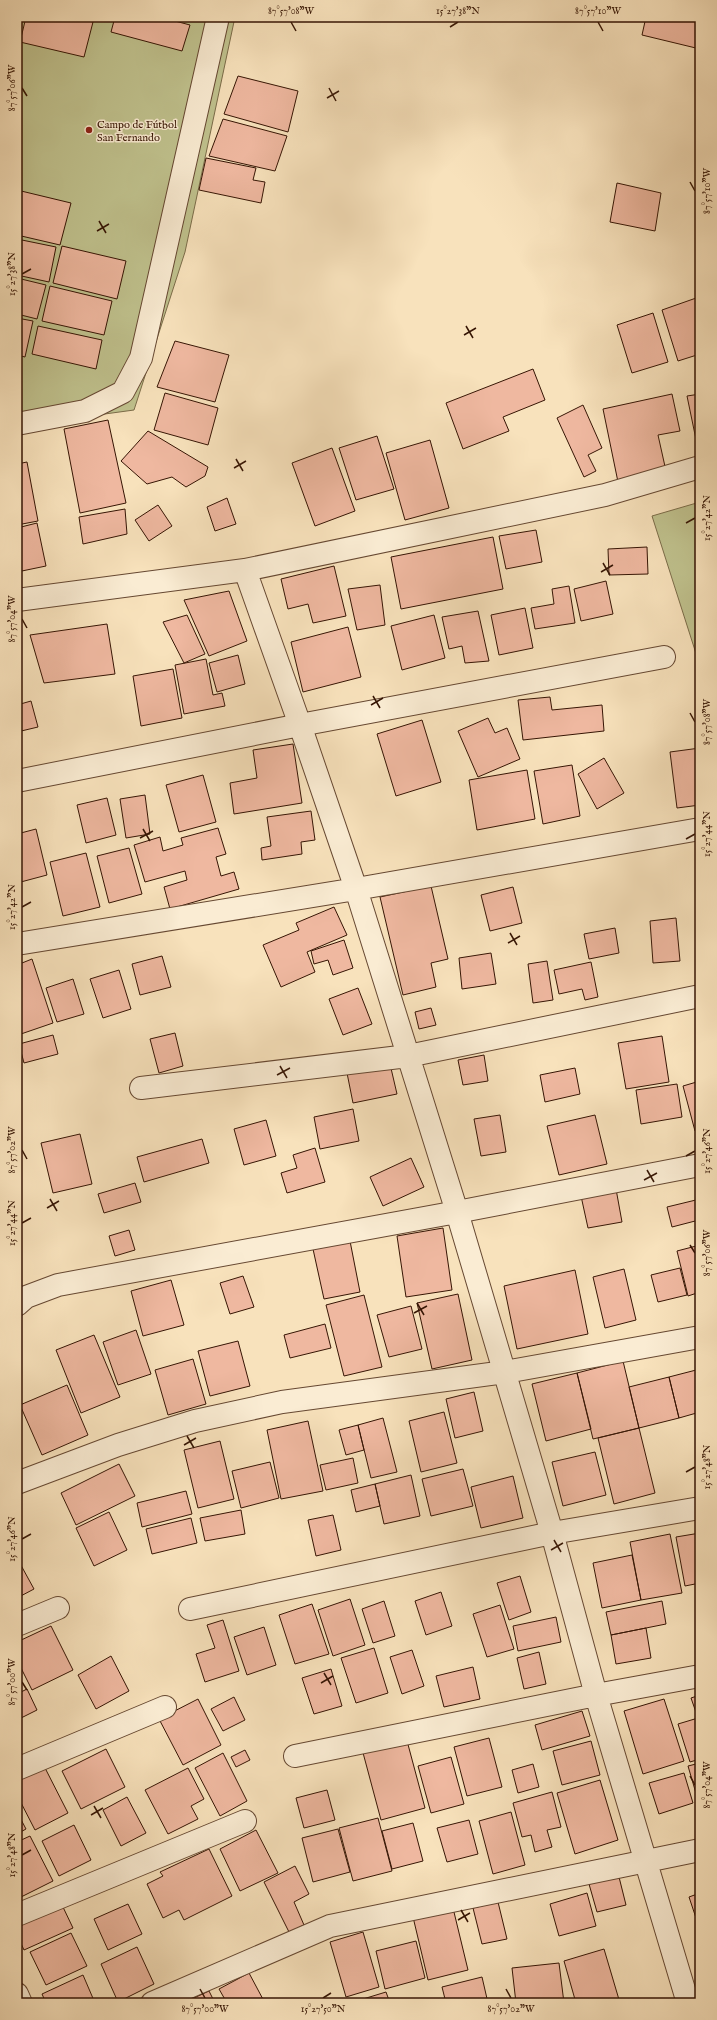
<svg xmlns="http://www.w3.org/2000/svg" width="717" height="2020" font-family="'IM FELL English',serif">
  <rect width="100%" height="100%" fill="#f8e2bc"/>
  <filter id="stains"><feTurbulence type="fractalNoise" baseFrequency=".005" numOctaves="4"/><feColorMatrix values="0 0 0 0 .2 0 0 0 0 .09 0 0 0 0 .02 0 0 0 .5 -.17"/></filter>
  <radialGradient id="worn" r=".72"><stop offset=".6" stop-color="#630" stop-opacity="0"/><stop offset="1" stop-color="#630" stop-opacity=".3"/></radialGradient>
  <path fill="#c0c28e" stroke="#7b6c49" d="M17,17H235L185,252L134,410L17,426Z
    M700,502V666L652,516Z"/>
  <path fill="#efb8a0" stroke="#361504" d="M26,17H73L93,22L84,57L20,42Z
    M115,17H176L175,21L190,25L182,51L111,32Z
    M646,17H697V19L700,20V49L642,35Z
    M238,76L298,91L288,132L224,114Z
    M223,119L287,136L275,171L209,156Z
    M206,158L256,168L253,180L265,182L261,203L199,190Z
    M617,183L661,193L655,231L610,222Z
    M17,190L71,203L60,245L17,235Z
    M17,239L56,247L49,282L17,275Z
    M62,246L126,261L117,299L53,283Z
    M17,278L46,285L37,319L17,314Z
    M50,286L112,301L104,335L42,321Z
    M699,297L700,354L678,361L662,310Z
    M653,313L668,362L632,373L617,325Z
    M17,318L33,321L25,357L17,355Z
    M38,326L102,340L96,369L32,354Z
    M175,341L229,355L215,402L157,387Z
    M533,369L545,400L503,417L509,431L463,449L446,403Z
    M165,393L218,408L208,445L154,430Z
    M672,394L680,431L658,435L666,471L618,482L603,409Z
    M700,394V454H699L687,396Z
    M583,405L602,448L588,455L596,471L584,477L557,418Z
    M108,420L126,503L80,513L64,429Z
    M148,431L208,467L205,476L186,487L172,477L147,484L121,461Z
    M377,436L394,489L356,500L339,448Z
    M430,440L449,508L405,520L386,453Z
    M332,448L355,511L315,526L292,463Z
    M27,462L38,521L17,525V464Z
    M227,498L236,524L215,531L207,507Z
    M158,505L172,526L149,541L135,520Z
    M125,509L127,534L83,544L79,517Z
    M37,523L46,566L17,572V528Z
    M536,530L542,562L506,569L499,536Z
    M493,537L503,589L401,609L391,557Z
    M647,547L648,574L609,575L608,549Z
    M334,566L346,616L313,623L308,604L288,609L281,579Z
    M606,581L613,614L581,621L574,589Z
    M380,585L385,625L357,630L348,589Z
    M569,586L575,623L535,629L531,608L554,604L552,589Z
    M229,591L247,641L209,656L184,600Z
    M525,608L533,648L499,655L491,615Z
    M478,611L489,661L465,663L462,646L449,649L442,617Z
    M187,615L205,654L184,663L163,622Z
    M434,615L445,658L402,670L391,626Z
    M107,624L115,674L44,683L30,635Z
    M348,627L361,677L303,692L291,642Z
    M238,655L245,684L217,692L209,663Z
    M206,659L213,695L222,693L225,706L184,714L175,665Z
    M173,669L182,718L141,726L133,676Z
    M550,697L552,710L602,705L604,731L523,740L518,700Z
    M31,701L38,727L17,732V705Z
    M488,718L495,733L507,728L520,759L478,777L458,731Z
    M422,720L441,782L396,796L377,734Z
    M293,744L302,803L234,814L230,783L257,778L253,750Z
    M700,748V805L677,808L670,752Z
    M604,758L624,793L597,809L578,774Z
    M572,765L580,816L543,824L534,771Z
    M527,770L535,819L477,830L469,780Z
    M203,775L216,822L179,832L166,785Z
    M145,795L150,834L126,838L120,799Z
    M107,798L116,835L86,843L77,805Z
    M311,811L315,840L301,842L302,854L262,860L261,848L271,846L267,817Z
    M218,828L226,854L216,857L221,876L234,872L239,889L170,909L164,887L187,880L185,871L145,882L134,845L160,837L163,851L183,845L181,838Z
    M36,829L47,875L17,883V834Z
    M129,848L142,894L109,903L97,856Z
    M86,853L100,907L63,916L50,862Z
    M431,886L448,959L431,963L436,987L403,995L380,897Z
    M513,887L522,923L490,931L481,895Z
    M334,907L347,935L307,952L315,972L281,987L263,945L299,930L296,923Z
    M676,918L680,961L653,963L650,921Z
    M615,928L619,953L589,959L584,934Z
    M344,940L353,968L333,975L328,960L314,964L311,951Z
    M491,953L496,984L462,989L459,958Z
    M162,956L171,987L140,995L132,964Z
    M32,959L53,1023L18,1035L17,965Z
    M547,961L553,1000L533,1003L528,964Z
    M591,962L598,997L585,1000L582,989L559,994L554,970Z
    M119,970L131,1009L103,1018L90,979Z
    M73,979L84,1014L57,1022L46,988Z
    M358,988L372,1024L343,1035L329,999Z
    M431,1008L436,1025L419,1029L415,1012Z
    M175,1033L183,1066L159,1073L150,1039Z
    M53,1035L58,1054L24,1063L19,1044Z
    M662,1036L669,1082L626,1089L618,1043Z
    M484,1055L488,1081L463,1085L458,1060Z
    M390,1064L397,1094L353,1103L347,1073Z
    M575,1068L580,1094L545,1102L540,1075Z
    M700,1081V1129L695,1131L683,1086Z
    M677,1084L682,1117L641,1124L636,1090Z
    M353,1109L359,1141L320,1149L314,1117Z
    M500,1115L506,1152L481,1156L474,1119Z
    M595,1115L607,1164L559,1175L547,1126Z
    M266,1120L276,1156L244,1165L234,1129Z
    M80,1134L92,1184L53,1193L41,1143Z
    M202,1139L209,1163L144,1182L137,1157Z
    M315,1148L325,1182L287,1193L281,1173L297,1168L293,1155Z
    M411,1158L424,1187L383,1206L370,1177Z
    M135,1183L141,1202L104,1213L98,1194Z
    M616,1189L622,1222L588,1228L581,1196Z
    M700,1199V1223L699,1220L672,1227L667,1207Z
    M443,1228L452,1290L406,1297L397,1236Z
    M129,1230L135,1250L115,1256L109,1236Z
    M350,1241L360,1292L324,1299L313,1249Z
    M700,1245V1292L688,1296L677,1251Z
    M680,1268L687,1295L658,1302L651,1275Z
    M624,1269L636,1320L605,1328L593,1277Z
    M575,1270L588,1334L517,1349L504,1286Z
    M243,1276L254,1307L230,1314L220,1283Z
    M171,1280L184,1325L143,1336L131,1291Z
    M458,1294L472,1360L432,1369L417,1303Z
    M364,1295L382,1367L344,1376L326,1305Z
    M411,1306L422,1349L389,1357L377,1315Z
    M325,1324L331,1348L290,1358L284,1335Z
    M136,1330L151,1374L118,1385L103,1342Z
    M94,1335L120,1397L81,1413L56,1350Z
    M238,1341L250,1386L210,1396L198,1351Z
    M193,1359L206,1404L168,1415L155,1370Z
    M623,1361L639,1428L593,1439L577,1373Z
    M700,1369V1412L679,1418L669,1377Z
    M577,1373L591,1429L546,1441L532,1384Z
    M669,1377L679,1418L639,1428L629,1387Z
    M67,1385L88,1435L42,1455L20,1405Z
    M474,1392L483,1431L455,1438L446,1399Z
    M444,1412L457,1463L421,1472L409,1421Z
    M383,1418L397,1472L371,1478L358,1425Z
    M308,1421L323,1491L281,1499L267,1430Z
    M358,1425L364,1450L346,1455L339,1430Z
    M639,1428L655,1493L614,1504L598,1438Z
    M220,1441L234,1499L198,1508L184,1450Z
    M595,1452L606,1495L563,1506L552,1462Z
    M353,1458L358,1483L326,1490L320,1465Z
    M270,1462L279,1498L241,1508L232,1471Z
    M119,1464L135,1496L76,1525L61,1493Z
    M463,1469L473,1506L431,1516L422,1479Z
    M411,1475L420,1516L384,1524L375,1484Z
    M513,1476L523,1518L481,1528L471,1487Z
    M375,1484L380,1506L356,1512L351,1490Z
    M186,1491L192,1514L142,1527L137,1503Z
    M241,1510L245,1534L205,1541L200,1518Z
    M109,1512L127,1550L94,1566L76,1528Z
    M333,1515L341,1550L316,1556L308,1520Z
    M191,1518L197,1543L152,1554L146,1529Z
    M700,1533V1583L685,1586L676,1537Z
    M670,1534L682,1593L641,1600L630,1542Z
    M632,1555L641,1600L602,1608L593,1563Z
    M17,1558L34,1589L17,1598Z
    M520,1576L531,1612L509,1620L497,1583Z
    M441,1592L452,1626L426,1635L415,1601Z
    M350,1599L365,1645L333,1656L318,1610Z
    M384,1601L395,1636L373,1643L362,1609Z
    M662,1601L666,1624L611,1635L606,1612Z
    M312,1604L329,1654L295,1664L279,1615Z
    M500,1605L514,1649L487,1657L473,1614Z
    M700,1605V1623L697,1606Z
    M556,1617L561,1642L518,1651L513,1626Z
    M223,1620L239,1671L205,1682L196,1654L215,1648L207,1625Z
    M51,1626L73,1670L32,1690L17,1660V1642Z
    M264,1627L276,1665L247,1675L234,1637Z
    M646,1628L651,1658L616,1664L611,1635Z
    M374,1648L388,1693L356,1703L341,1658Z
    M412,1650L424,1686L402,1694L390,1657Z
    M539,1652L546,1684L524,1689L517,1658Z
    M111,1656L129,1691L96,1709L78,1675Z
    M473,1667L480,1699L444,1707L436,1676Z
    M331,1669L342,1706L314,1714L302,1678Z
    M27,1689L37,1710L17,1720V1694Z
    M700,1695V1759L690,1762L678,1724L698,1718L691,1698Z
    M234,1697L245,1720L223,1731L211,1709Z
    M198,1699L221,1745L183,1765L159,1719Z
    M664,1699L684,1761L643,1774L624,1711Z
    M582,1711L590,1736L542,1750L535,1725Z
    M406,1737L425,1808L381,1820L362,1749Z
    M489,1738L502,1787L467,1796L454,1747Z
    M591,1741L600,1775L562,1785L553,1751Z
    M106,1749L125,1787L81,1809L62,1771Z
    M245,1750L250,1760L236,1767L231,1757Z
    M223,1753L247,1801L220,1816L195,1768Z
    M451,1757L464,1804L431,1813L418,1766Z
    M700,1763V1807L688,1766Z
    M43,1764L68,1813L35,1830L17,1795V1778Z
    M533,1764L539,1787L518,1793L512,1770Z
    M188,1768L204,1799L191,1806L198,1819L168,1834L145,1790Z
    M684,1773L693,1803L659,1814L649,1783Z
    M600,1780L618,1840L575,1854L557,1793Z
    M327,1790L335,1820L304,1828L296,1798Z
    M552,1792L561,1827L547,1830L552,1847L535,1852L531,1835L522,1837L513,1803Z
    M127,1797L146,1833L121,1846L103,1810Z
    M17,1812L26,1829L17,1834Z
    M511,1812L525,1865L493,1874L479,1821Z
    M378,1818L392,1871L353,1881L339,1828Z
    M469,1820L478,1854L447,1862L437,1828Z
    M413,1823L423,1861L392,1869L382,1831Z
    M74,1825L91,1860L59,1876L42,1841Z
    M338,1829L350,1872L313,1882L302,1838Z
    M256,1830L278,1873L240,1891L220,1849Z
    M30,1836L53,1881L17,1899V1842Z
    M209,1849L232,1896L184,1920L179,1910L163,1918L147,1884L163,1876L160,1872Z
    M295,1866L309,1894L294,1902L304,1925L289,1932L264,1882Z
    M619,1877L626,1905L597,1912L589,1884Z
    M587,1893L596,1926L559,1936L550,1904Z
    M700,1893V1930L689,1897Z
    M498,1902L507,1939L482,1944L473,1908Z
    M128,1904L142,1934L108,1950L94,1919Z
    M62,1905L73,1928L24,1950L17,1935V1926Z
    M453,1908L468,1970L428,1980L413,1917Z
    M363,1932L379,1987L346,1997L330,1942Z
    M71,1933L87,1966L46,1985L30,1952Z
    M416,1941L425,1978L385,1989L376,1951Z
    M137,1947L154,1984L118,2002L101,1964Z
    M604,1949L620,2003H576L564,1961Z
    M559,1963L564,2003H516L512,1968Z
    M249,1973L265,2003H227L219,1989Z
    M83,1975L95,2003H46L42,1994Z
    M482,1977L488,2003H446L442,1987Z
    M209,1991L215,2003H183Z
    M386,1992L390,2003H350Z"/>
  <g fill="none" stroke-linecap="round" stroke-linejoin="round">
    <g stroke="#664832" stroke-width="24">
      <path id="street" d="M17,424L85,411L123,392L141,358L218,17
        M245,570L300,725L356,889L457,1212L552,1533L596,1695L688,2003
        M17,600L245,570L605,495L700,467
        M17,781L300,725L664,657
        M17,944L356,889L700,829
        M141,1088L408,1056L700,996
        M17,1305L26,1297L58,1285L457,1212L700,1165
        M17,1483L118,1445L195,1421L282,1402L505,1372L700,1337
        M190,1609L552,1533L700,1508
        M17,1625L58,1608
        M295,1756L596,1695L700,1676
        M17,1769L165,1707
        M17,1915L245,1821
        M17,1994L21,2003
        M152,2003L330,1926L700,1850"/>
    </g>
    <use href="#street" stroke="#faecd3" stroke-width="22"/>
  </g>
  <path fill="none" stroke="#361504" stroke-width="1.5" d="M291,22L296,31M598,22L603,31M450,27L458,22M22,88L27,96M329,88L336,101M327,98L339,91M690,182L695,191M99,221L106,233M97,231L109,224M22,274L31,269M466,326L473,338M464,335L476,328M236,459L243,471M234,468L246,461M686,523L695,518M603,563L610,575M601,572L613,565M22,619L27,628M373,696L380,708M371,705L383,698M690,713L695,722M143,829L150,841M140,838L153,831M686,839L695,834M22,907L31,902M510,933L517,945M508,943L520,936M280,1066L287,1078M277,1075L290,1068M22,1150L27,1159M686,1156L695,1151M647,1170L654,1182M644,1180L657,1173M50,1199L57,1211M47,1208L59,1201M22,1223L31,1218M690,1245L695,1253M417,1303L424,1315M414,1313L427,1306M187,1436L194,1448M184,1445L196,1438M686,1472L695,1467M22,1539L31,1534M554,1540L561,1552M551,1550L563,1543M324,1673L331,1685M22,1682L27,1690M321,1683L333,1676M690,1776L695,1785M94,1806L101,1818M91,1815L103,1808M22,1855L31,1850M461,1910L468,1922M458,1920L470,1913M200,1989L205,1998M506,1989L511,1998M323,1998L331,1993"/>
  <circle fill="#8f2418" stroke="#faecd3" stroke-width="1.5" cx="89" cy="130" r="4"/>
  <g text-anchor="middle" stroke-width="3" stroke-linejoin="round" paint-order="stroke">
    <g font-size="11" fill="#361504" stroke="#faecd3" text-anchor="start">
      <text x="97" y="128">Campo de Fútbol<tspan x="97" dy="13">San Fernando</tspan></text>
    </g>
  </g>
  <rect width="717" height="2020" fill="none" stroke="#f8e2bc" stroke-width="44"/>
  <rect x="22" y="22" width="673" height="1976" fill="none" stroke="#361504" stroke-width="1.5"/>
  <g font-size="10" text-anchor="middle" fill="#361504">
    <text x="291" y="14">87°57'08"W</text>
    <text x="458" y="14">15°27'38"N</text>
    <text x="598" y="14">87°57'10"W</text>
    <text transform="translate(11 88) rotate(-90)" y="4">87°57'06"W</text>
    <text transform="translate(706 191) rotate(-90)" y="4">87°57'10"W</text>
    <text transform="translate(11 274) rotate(-90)" y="4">15°27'38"N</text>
    <text transform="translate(706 518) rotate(-90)" y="4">15°27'42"N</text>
    <text transform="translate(11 619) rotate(-90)" y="4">87°57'04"W</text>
    <text transform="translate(706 722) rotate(-90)" y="4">87°57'08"W</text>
    <text transform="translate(706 834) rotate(-90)" y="4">15°27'44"N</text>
    <text transform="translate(11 907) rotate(-90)" y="4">15°27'42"N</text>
    <text transform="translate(11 1150) rotate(-90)" y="4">87°57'02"W</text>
    <text transform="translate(706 1151) rotate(-90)" y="4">15°27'46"N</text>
    <text transform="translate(11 1223) rotate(-90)" y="4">15°27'44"N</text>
    <text transform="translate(706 1253) rotate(-90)" y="4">87°57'06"W</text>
    <text transform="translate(706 1467) rotate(-90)" y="4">15°27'48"N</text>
    <text transform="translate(11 1539) rotate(-90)" y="4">15°27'46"N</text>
    <text transform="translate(11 1682) rotate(-90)" y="4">87°57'00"W</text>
    <text transform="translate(706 1785) rotate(-90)" y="4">87°57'04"W</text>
    <text transform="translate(11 1855) rotate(-90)" y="4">15°27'48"N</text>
    <text x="205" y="2012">87°57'00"W</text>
    <text x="323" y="2012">15°27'50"N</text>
    <text x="511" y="2012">87°57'02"W</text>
  </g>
  <rect width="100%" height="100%" filter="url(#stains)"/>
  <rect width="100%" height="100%" fill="url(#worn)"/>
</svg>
